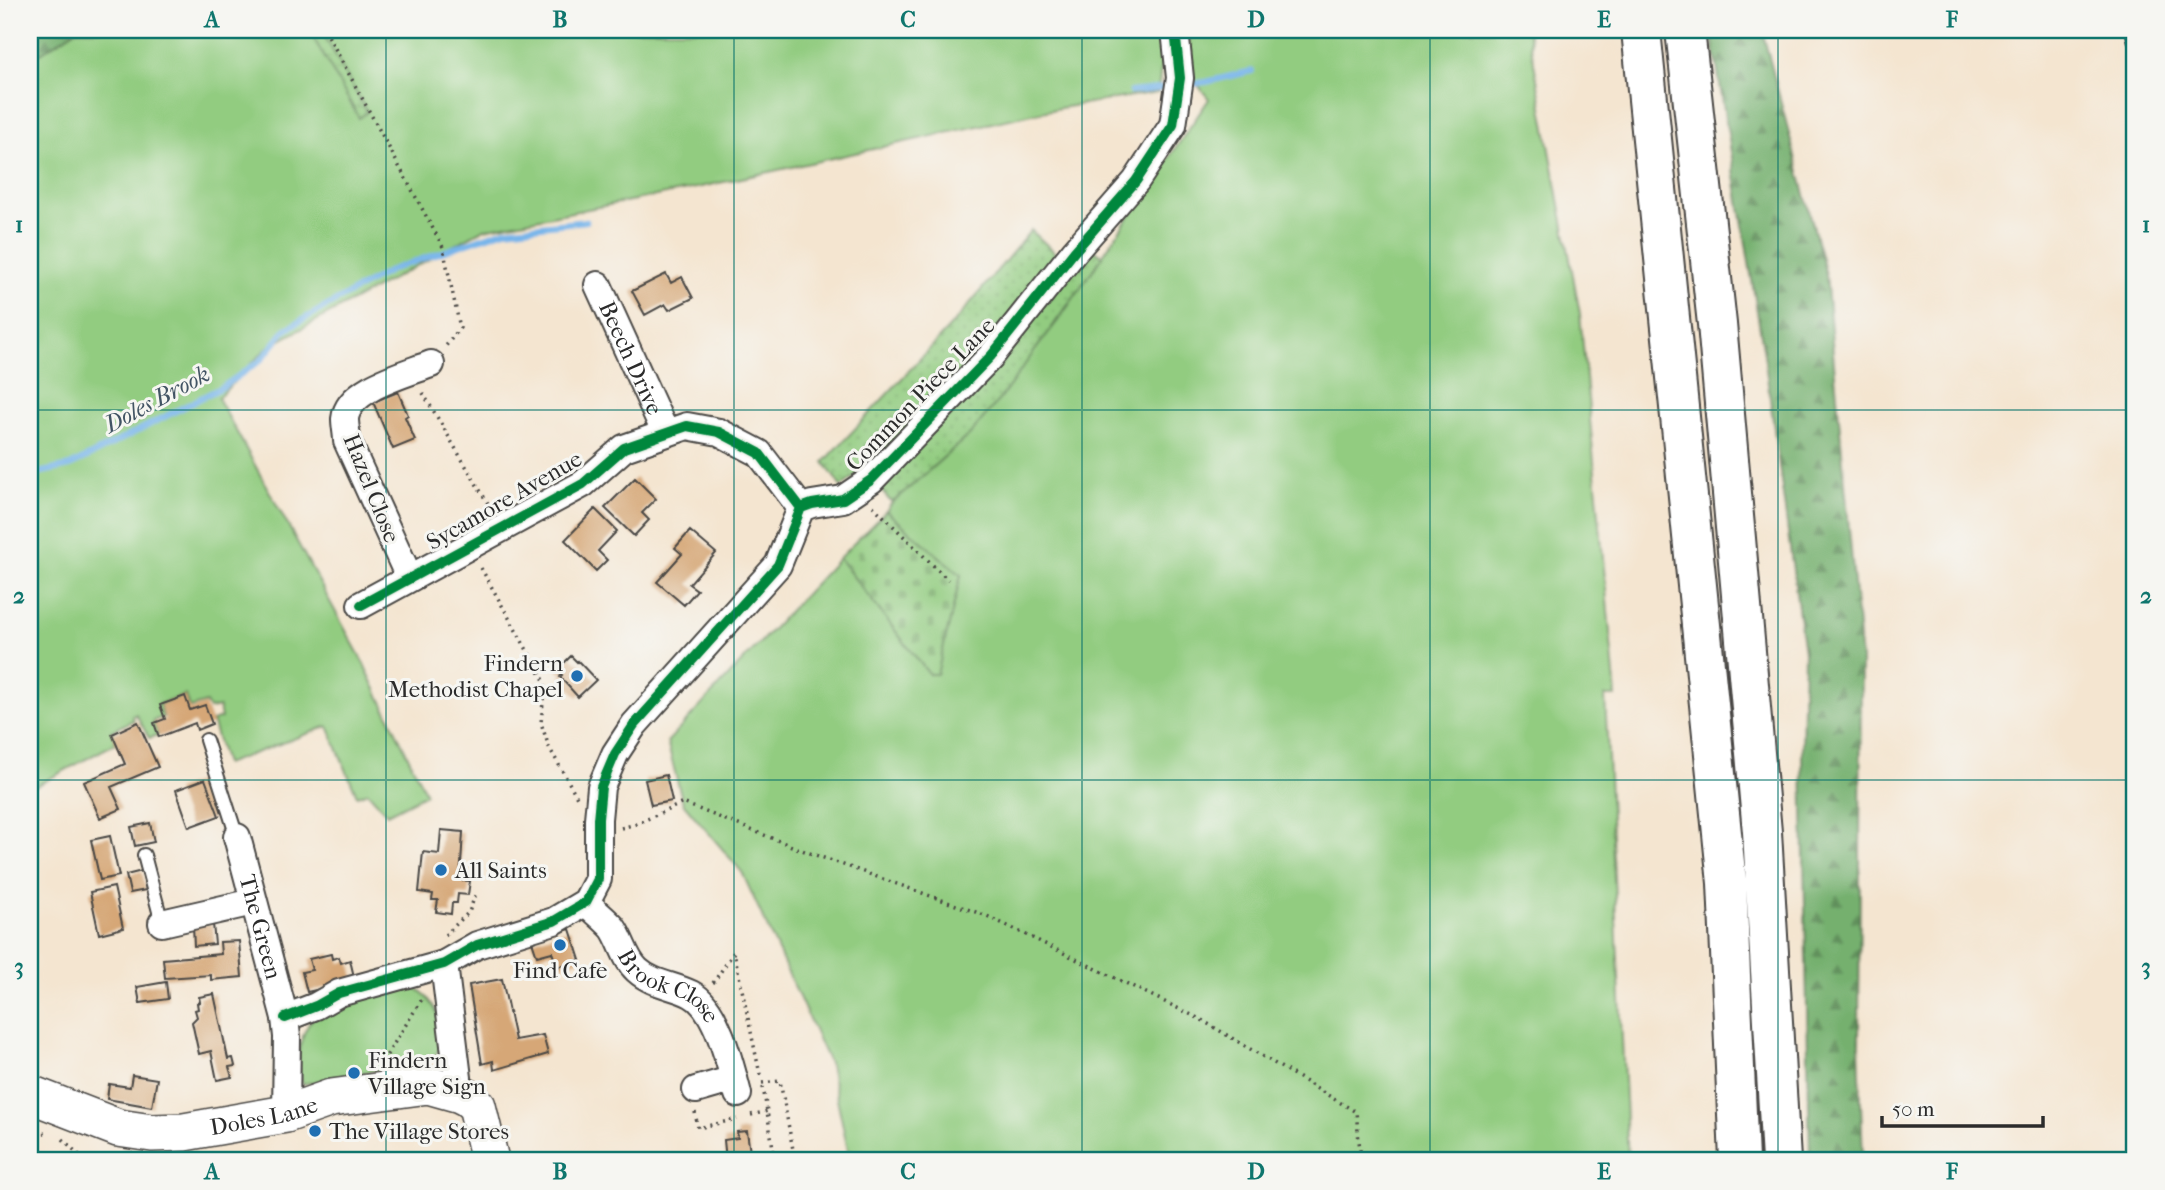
<svg xmlns="http://www.w3.org/2000/svg" width="2165" height="1190" font-family="'IM FELL French Canon',serif">
  <defs>
    <pattern id="forest-firs" width="22" height="20" patternUnits="userSpaceOnUse" patternTransform="scale(1.75)"><rect width="22" height="20" fill="#75b06e"/><path d="M5 1l3.5 6h-7zM16 11l3.5 6h-7z" fill="#608f5b"/></pattern>
    <pattern id="wetland-marsh" width="20" height="14" patternUnits="userSpaceOnUse" patternTransform="scale(1.75)"><rect width="20" height="14" fill="#92cc80"/><path d="M1 5h8M5 5V1M11 12h8M15 12V8" fill="none" stroke="#7eaf6f"/></pattern>
    <pattern id="cemetery-stones" width="16" height="16" patternUnits="userSpaceOnUse" patternTransform="scale(1.75)"><rect width="16" height="16" fill="#92cc80"/><path d="M2 7V4a2 2 0 0 1 4 0v3zM10 15v-3a2 2 0 0 1 4 0v3z" fill="#7eaf6f"/></pattern>
    <pattern id="park-dots" width="8" height="8" patternUnits="userSpaceOnUse" patternTransform="scale(1.75)"><rect width="8" height="8" fill="#92cc80"/><path d="M2 2h.1M6 6h.1" fill="none" stroke="#7eaf6f" stroke-width="1.8" stroke-linecap="round"/></pattern>
  </defs>
  <rect width="100%" height="100%" fill="#f6f6f2"/>
  <filter id="ink" filterUnits="userSpaceOnUse"><feTurbulence type="fractalNoise" baseFrequency=".0143" numOctaves="2"/><feDisplacementMap in="SourceGraphic" scale="14" xChannelSelector="R" yChannelSelector="G"/><feConvolveMatrix kernelMatrix="1 2 1 2 8 2 1 2 1" color-interpolation-filters="sRGB"/></filter>
  <filter id="wash" filterUnits="userSpaceOnUse"><feTurbulence type="fractalNoise" baseFrequency=".00686" numOctaves="4" result="noise"/><feDisplacementMap in="SourceGraphic" scale="28" xChannelSelector="R" yChannelSelector="G"/><feGaussianBlur stdDeviation="1.57" result="paint"/><feColorMatrix in="noise" values="0 0 0 0 0 0 0 0 0 0 0 0 0 0 0 0 0 1.4 0 .05"/><feComposite in="paint" operator="in"/></filter>
  <g filter="url(#wash)">
    <rect width="100%" height="100%" fill="#f4e5d0"/>
    <path fill="#92cc80" stroke="#5e7c56" stroke-width="2" d="M76,30H1164L1165,37L1158,92L1060,108L687,190L484,229L268,347L218,398L362,660L426,794L387,814L368,792L357,796L328,726L225,764L212,721L221,718L219,707L209,709L206,703L190,708L186,695L159,704L163,717L153,721L158,735L149,738L136,714L132,716L134,720L111,731L116,743L30,789V60Z
      M1188,30H1528L1580,314L1616,696H1605L1628,1160H850L830,1065L742,872L683,803L667,742L839,558L929,674L961,575L886,511L892,503L971,433L1060,318L1209,99L1194,80Z
      M410,986C429,991 446,1022 442,1042C441,1050 435,1055 429,1060L303,1084C297,1070 297,1056 301,1042C304,1032 308,1021 317,1014C334,1001 387,992 410,986Z"/>
    <path fill="url(#forest-firs)" stroke="#506e4c" stroke-width="2" d="M30,30H76L30,60Z
      M1711,30H1762L1826,275L1861,660L1859,1046L1863,1160H1810L1802,757L1804,652L1764,354Z"/>
    <path fill="url(#wetland-marsh)" stroke="#5e7c56" stroke-width="2" d="M309,30H321L367,112L359,118Z"/>
    <path fill="url(#cemetery-stones)" stroke="#5e7c56" stroke-width="2" d="M886,511L961,575L937,674H929L839,558Z"/>
    <path fill="url(#park-dots)" stroke="#5e7c56" stroke-width="2" d="M1031,230L1072,269L1088,245L1103,256L1003,395L971,433L892,503L863,470L841,487L824,462L958,318Z"/>
    <g fill="none" stroke-linecap="round" stroke-linejoin="round">
      <path stroke="#78b5ea" stroke-width="6" d="M1185,85L1206,82L1252,71
        M1131,92L1171,87
        M30,479L38,473L70,466L224,386L261,360L286,329L393,269L505,230L586,221"/>
    </g>
    <g id="blocks">
      <path fill="#d6a777" d="M666,274L671,283L682,277L693,298L669,310L665,304L645,315L632,291Z
        M398,392L408,415L405,417L415,440L393,449L373,402Z
        M635,478L656,499L642,513L649,520L634,536L605,508Z
        M595,509L617,531L598,551L607,560L596,571L565,540Z
        M690,531L716,553L689,584L697,590L684,605L657,582L682,554L675,548Z
        M571,656L577,662L578,661L596,680L578,697L560,677L562,675L557,670Z
        M185,696L190,710L205,705L212,724L197,730L195,723L159,737L154,723L165,719L160,705Z
        M138,722L158,767L111,787L121,809L100,818L84,782L125,764L112,734Z
        M666,775L672,801L651,805L645,780Z
        M205,779L219,816L189,827L176,790Z
        M150,823L154,842L135,846L131,827Z
        M441,830L463,832L460,880L470,881L468,895L458,894L457,903H452L451,914L436,912L438,900H432L433,894L419,892L423,852L439,854Z
        M110,836L119,876L100,880L91,840Z
        M142,871L146,890L130,893L126,875Z
        M114,887L123,928L99,934L90,892Z
        M213,924L215,944L194,946L193,925Z
        M570,929L580,960L557,967L552,952L537,956L532,941Z
        M239,941L242,977L211,980V975L165,978L163,959L221,954L220,942Z
        M331,954L332,959L339,957L341,963L350,960L355,981L307,992L302,972L312,970L309,959Z
        M502,979L515,1040L543,1035L548,1054L494,1070L493,1061L482,1064L469,985Z
        M166,982L168,999L140,1003L137,987Z
        M214,994L228,1059L233,1058L235,1066L229,1067L232,1077L217,1080L211,1051L199,1054L192,1022L197,1017L195,1010L198,1009L197,1003L200,1002L199,997Z
        M132,1075L157,1079L152,1107L107,1099L109,1084L130,1087Z
        M747,1131L751,1160H726L724,1140L738,1138L737,1132Z"/>
    </g>
  </g>
  <g filter="url(#ink)">
    <use href="#blocks" fill-opacity="0" stroke="#494744" stroke-width="2"/>
    <g fill="none" stroke-linecap="round" stroke-linejoin="round">
      <g stroke="#494744" stroke-width="16">
        <path id="lane" d="M2132,30L2135,42
          M206,740L237,837
          M144,855L162,923"/>
      </g>
      <g stroke="#494744" stroke-width="30">
        <g id="street">
          <path id="s1" d="M598,285L665,432"/>
          <path d="M409,577L347,441C347,434 345,426 345,419C348,388 406,374 431,364"/>
          <path d="M361,605L583,484L624,448L687,426L719,432L759,453L801,508"/>
          <path id="s2" d="M237,837L285,1018L287,1037L286,1114"/>
          <path id="s3" d="M586,902C594,911 605,919 613,928C622,941 625,959 637,970C652,984 673,985 691,994C717,1007 731,1067 738,1094"/>
          <path d="M162,923L253,902"/>
          <path d="M444,964L460,1094"/>
          <path d="M285,1018L316,1006L339,993L444,964L477,945L554,921L586,902L598,879V819L601,787L615,754L634,725L778,565L801,508L812,504L843,499L871,480L991,356L1074,252L1136,181L1173,125L1180,78L1175,30"/>
          <path d="M696,1090L734,1079"/>
        </g>
      </g>
      <g stroke="#494744" stroke-width="40">
        <g id="secondary">
          <path id="s4" d="M30,1094L118,1128L152,1133L184,1132L286,1114L331,1098L428,1085L460,1094L468,1098L477,1106L490,1160"/>
        </g>
      </g>
      <g stroke="#494744" stroke-width="42">
        <path id="highway" d="M1641,30L1727,883L1739,1160
          M1685,30L1717,324L1762,832L1781,1160"/>
      </g>
      <path stroke="#494744" stroke-width="3.5" stroke-dasharray="2 5" stroke-linecap="butt" d="M325,30L443,247L460,328L445,347
        M423,393L490,507
        M873,506L948,580
        M481,568L545,682L541,723L549,747L577,797
        M621,828L636,824L683,803L807,852L987,916L1200,1019L1356,1112L1361,1160
        M445,935L469,912L476,893
        M713,983L734,952L761,1079
        M383,1061L424,996
        M762,1083L780,1081L795,1160
        M763,1087L775,1160
        M695,1112L698,1128L737,1119
        M751,1115L768,1111
        M30,1135L45,1133
        M63,1139L84,1160"/>
      <use href="#lane" stroke="#fff" stroke-width="12"/>
      <use href="#street" stroke="#fff" stroke-width="26"/>
      <use href="#secondary" stroke="#fff" stroke-width="37"/>
      <use href="#highway" stroke="#fff" stroke-width="38"/>
      <g stroke="#f6f6f2" stroke-width="15">
        <path id="cycleway" d="M361,605L583,484L624,448L687,426L719,432L759,453L801,508
          M285,1018L316,1006L339,993L444,964L477,945L554,921L586,902L598,879V819L601,787L615,754L634,725L778,565L801,508L812,504L843,499L871,480L991,356L1074,252L1136,181L1173,125L1180,78L1175,30"/>
      </g>
      <use href="#cycleway" stroke="#00873e" stroke-width="10"/>
    </g>
  </g>
  <path fill="none" stroke="#0f766e" stroke-width="2" stroke-opacity="0.55" d="M386,30V1160M734,30V1160M1082,30V1160M1430,30V1160M1778,30V1160M30,410H2135M30,780H2135"/>
  <g fill="#1f6fb2" stroke="#f6f6f2" stroke-width="2.5">
    <circle cx="577" cy="676" r="7"/>
    <circle cx="441" cy="870" r="7"/>
    <circle cx="560" cy="945" r="7"/>
    <circle cx="354" cy="1073" r="7"/>
    <circle cx="315" cy="1131" r="7"/>
  </g>
  <g text-anchor="middle" stroke-width="6" stroke-linejoin="round" paint-order="stroke">
    <g font-size="23" fill="#2b2b2b" stroke="#f6f6f2">
      <text dy="8" stroke="none"><textPath href="#s1" startOffset="80">Beech Drive</textPath></text>
      <text transform="translate(920 394) rotate(-46)" y="8">Common Piece Lane</text>
      <text transform="translate(372 488) rotate(68)" y="8">Hazel Close</text>
      <text transform="translate(504 500) rotate(-30)" y="8">Sycamore Avenue</text>
      <text dy="8" stroke="none"><textPath href="#s2" startOffset="93">The Green</textPath></text>
      <text dy="8" stroke="none"><textPath href="#s3" startOffset="122">Brook Close</textPath></text>
      <text dy="8" stroke="none"><textPath href="#s4" startOffset="242">Doles Lane</textPath></text>
    </g>
    <g font-size="23" fill="#2b2b2b" stroke="#f6f6f2" text-anchor="start">
      <text x="563" y="671" text-anchor="end">Findern<tspan x="563" dy="26">Methodist Chapel</tspan></text>
      <text x="455" y="878">All Saints</text>
      <text x="560" y="978" text-anchor="middle">Find Cafe</text>
      <text x="368" y="1068">Findern<tspan x="368" dy="26">Village Sign</tspan></text>
      <text x="329" y="1139">The Village Stores</text>
    </g>
    <g font-size="24" font-style="italic" fill="#425464" stroke="#f6f6f2">
      <text transform="translate(157 399) rotate(-28)" y="8">Doles Brook</text>
    </g>
  </g>
  <rect width="2165" height="1190" fill="none" stroke="#f6f6f2" stroke-width="77"/>
  <path d="M1882 1116v10h161v-10" fill="none" stroke="#2b2b2b" stroke-width="3.5"/>
  <text x="1892" y="1116" font-size="21" fill="#2b2b2b" stroke="#f6f6f2" stroke-width="5" paint-order="stroke">50 m</text>
  <rect x="38" y="38" width="2088" height="1114" fill="none" stroke="#0f766e" stroke-width="2.5"/>
  <g font-size="23" text-anchor="middle" font-weight="bold" fill="#0f766e">
    <text x="212" y="27">A</text>
    <text x="560" y="27">B</text>
    <text x="908" y="27">C</text>
    <text x="1256" y="27">D</text>
    <text x="1604" y="27">E</text>
    <text x="1952" y="27">F</text>
    <text x="19" y="232">1</text>
    <text x="2146" y="232">1</text>
    <text x="19" y="603">2</text>
    <text x="2146" y="603">2</text>
    <text x="19" y="974">3</text>
    <text x="2146" y="974">3</text>
    <text x="212" y="1179">A</text>
    <text x="560" y="1179">B</text>
    <text x="908" y="1179">C</text>
    <text x="1256" y="1179">D</text>
    <text x="1604" y="1179">E</text>
    <text x="1952" y="1179">F</text>
  </g>
</svg>
